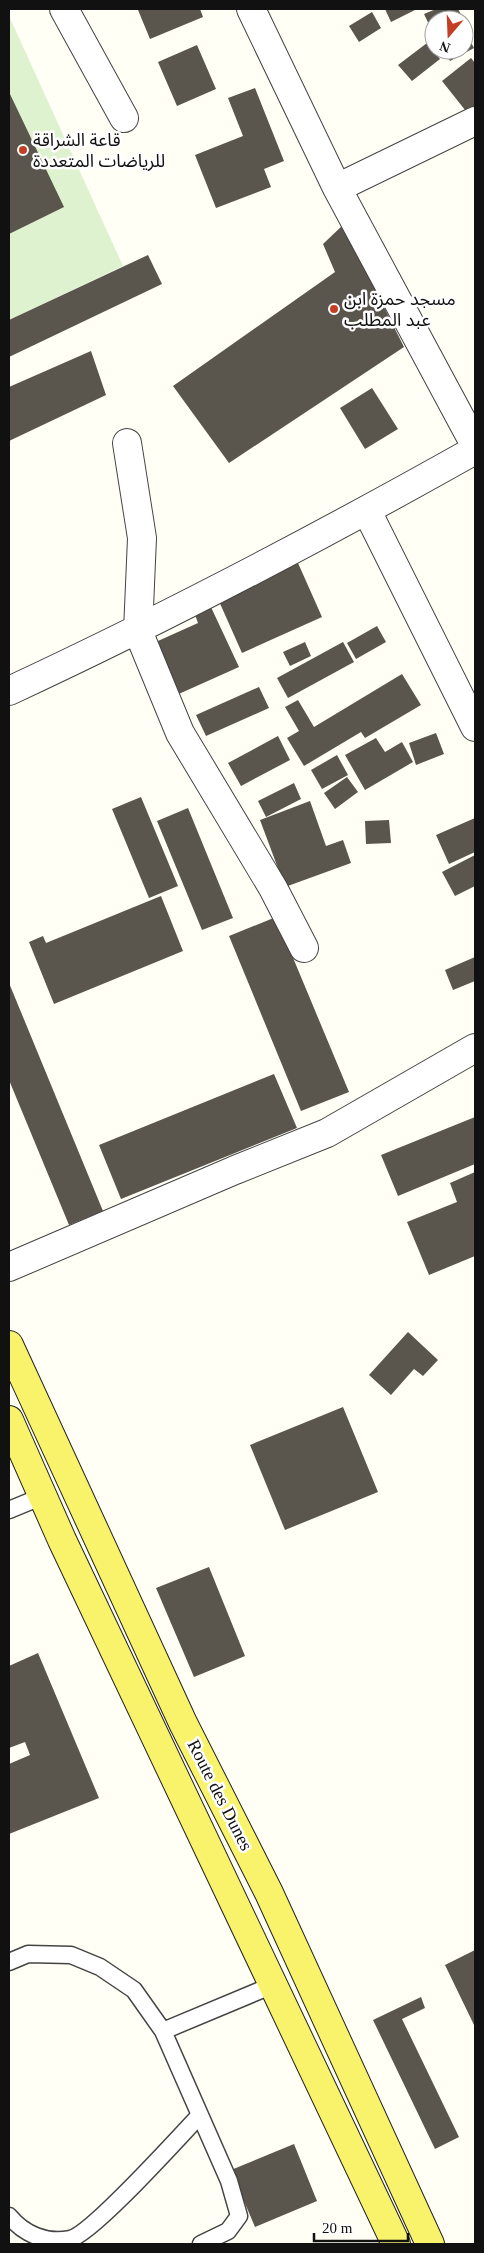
<svg xmlns="http://www.w3.org/2000/svg" width="484" height="2253" font-family="'Times New Roman','Noto Sans Arabic',serif">
  <rect width="100%" height="100%" fill="#fffff5"/>
  <path fill="#dff2cf" d="M9,16L123,266L9,320Z"/>
  <path fill="#5a554d" d="M200,9L203,17L150,39L138,10Z
    M385,9H417L391,22Z
    M436,9H458L464,20H434V35L424,14Z
    M372,12L381,28L359,42L349,26Z
    M464,30L474,48L450,61L444,50H464Z
    M427,43L440,59L412,81L398,65Z
    M197,45L216,89L177,106L158,62Z
    M471,58L475,63V110L469,115L442,81Z
    M255,88L284,161L264,169L271,187L216,208L195,155L243,136L228,98Z
    M9,92L64,207L9,234Z
    M343,225L404,347L229,463L173,386L335,272L323,244Z
    M148,255L162,284L9,357V320Z
    M91,351L106,395L9,441V387Z
    M372,388L398,429L365,449L340,408Z
    M298,563L322,617L242,653L218,599Z
    M210,605L239,667L172,697L149,645L198,623L194,612Z
    M377,626L386,642L356,659L347,643Z
    M305,642L311,656L290,666L283,652Z
    M343,642L354,662L288,698L277,678Z
    M402,674L421,705L365,738L361,732L304,766L287,738L299,731L285,707L298,700L314,727Z
    M259,687L269,708L206,736L196,715Z
    M436,733L444,754L416,765L409,743Z
    M278,736L290,760L241,786L228,763Z
    M376,738L385,752L402,742L413,762L365,790L345,755Z
    M337,755L348,775L322,789L311,770Z
    M347,777L358,792L335,809L324,793Z
    M294,783L301,799L266,817L258,801Z
    M141,797L178,886L149,898L112,809Z
    M310,801L326,846L343,840L351,863L285,887L260,820Z
    M188,808L233,918L202,930L157,821Z
    M475,818V852L449,864L436,835Z
    M389,820L391,843L366,844L365,821Z
    M475,855V886L455,896L442,872Z
    M161,896L183,951L54,1004L29,942L43,936L46,943Z
    M276,917L349,1092L301,1111L229,936Z
    M475,957V981L453,990L445,970Z
    M9,983L103,1211L69,1225L9,1080Z
    M274,1074L297,1128L121,1199L99,1145Z
    M475,1117V1164L398,1196L381,1155Z
    M475,1172V1256L429,1275L407,1222L457,1202L450,1183Z
    M408,1332L438,1360L423,1376L414,1369L391,1395L369,1375Z
    M343,1407L378,1492L285,1530L250,1445Z
    M209,1567L245,1656L194,1677L156,1588Z
    M38,1653L99,1798L9,1834V1764L30,1755L25,1742L9,1748V1666Z
    M475,1950V2027L445,1965Z
    M421,1997L425,2008L402,2019L459,2137L435,2149L373,2020Z
    M294,2144L317,2201L255,2227L231,2170Z"/>
  <g fill="none" stroke-linecap="round" stroke-linejoin="round">
    <g stroke="#444" stroke-width="19">
      <path id="service" d="M9,1510L43,1496
        M9,1962L28,1954L71,1955L100,1967L134,1990L163,2031L229,2181L239,2216L228,2231L201,2244
        M163,2031L273,1985
        M9,2216C24,2234 46,2244 70,2239C92,2234 179,2137 200,2115"/>
    </g>
    <g stroke="#444" stroke-width="30">
      <path id="minor" d="M64,9L124,118
        M251,9L337,188L475,445
        M337,188L475,121
        M127,443L142,538L138,631L180,733L273,888L304,948
        M367,511L475,727
        M9,691C168,617 322,536 475,450
        M9,1267L235,1170L327,1133L475,1048"/>
    </g>
    <g stroke="#222" stroke-width="30">
      <path id="primary" d="M9,1345L183,1723L269,1893L430,2244
        M9,1420L62,1540L396,2244"/>
    </g>
    <use href="#service" stroke="#fff" stroke-width="16"/>
    <use href="#minor" stroke="#fff" stroke-width="28"/>
    <use href="#primary" stroke="#f9f26b" stroke-width="28"/>
  </g>
  <g fill="#c43e26" stroke="#fff" stroke-width="2">
    <circle cx="23" cy="150" r="5"/>
    <circle cx="334" cy="309" r="5"/>
  </g>
  <g text-anchor="middle" stroke-width="5" stroke-linejoin="round" paint-order="stroke">
    <g font-size="18" fill="#111" stroke="#fff" text-anchor="start">
      <text x="33" y="146">قاعة الشراقة<tspan x="33" dy="21">للرياضات المتعددة</tspan></text>
      <text x="344" y="305">مسجد حمزة ابن<tspan x="344" dy="21">عبد المطلب</tspan></text>
    </g>
    <g font-size="18" fill="#111" stroke="#fff">
      <text transform="translate(220 1795) rotate(63)" y="6">Route des Dunes</text>
    </g>
  </g>
  <rect width="484" height="2253" fill="none" stroke="#111111" stroke-width="20"/>
  <g transform="translate(449 35) rotate(199)"><circle r="24" fill="#ffffff" stroke="#a0a0a0"/>
  <path d="M0-4L9 19L0 12L-9 19Z" fill="#c43e26"/>
  <text y="-8" font-size="14" font-weight="bold" text-anchor="middle" fill="#111111">N</text>
  </g>
  <path d="M314 2233v8h94v-8" fill="none" stroke="#111111" stroke-width="2.5"/>
  <text x="322" y="2233" font-size="15" fill="#111111" stroke="#ffffff" stroke-width="4" paint-order="stroke">20 m</text>
</svg>
